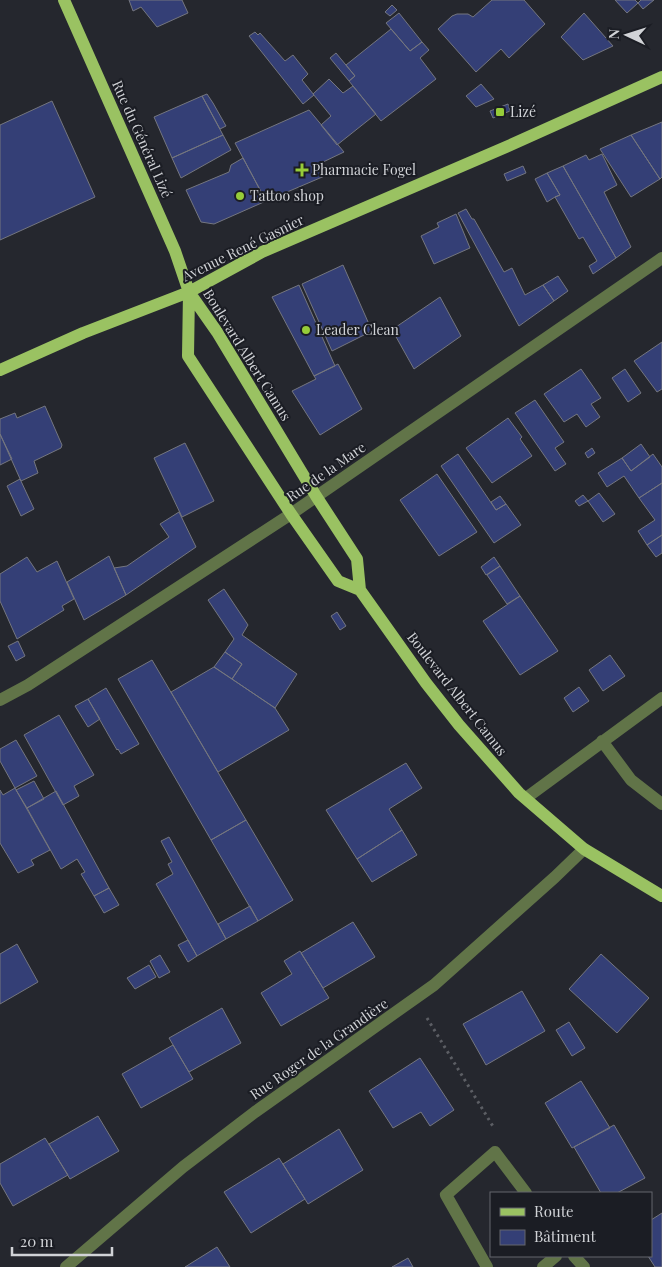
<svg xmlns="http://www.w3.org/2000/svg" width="662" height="1267" font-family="'Playfair Display',serif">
  <rect width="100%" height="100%" fill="#25272e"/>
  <path fill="#343f76" stroke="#74767f" d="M129,0H182L188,13L157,27L141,7L133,11Z
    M492,0H524L545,24L509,58L501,49L476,72L438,29L452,16L457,14H468L473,17Z
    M615,0H635L638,3L627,13Z
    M641,0H654L643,9L638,3Z
    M392,5L397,10L390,16L385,12Z
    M399,13L422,42L410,51L386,23Z
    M584,13L613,46L583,60L561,37Z
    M391,29L410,51L422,42L429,50L420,58L436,79L381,121L349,81L355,76L346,65Z
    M255,32L258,35L260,33L285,61L293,55L308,74L302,80L314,95L303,104L249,36Z
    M336,53L355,76L349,81L330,58Z
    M329,79L343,93L353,86L376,114L337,145L321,125L331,116L313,94Z
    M481,84L494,99L476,107L466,96Z
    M207,94L213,103L226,126L220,129L202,96Z
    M202,96L223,135L172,158L154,117Z
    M52,101L95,197L0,240V125Z
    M508,104L510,111L493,118L490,111Z
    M309,110L344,152L321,163L327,175L266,201L235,143Z
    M662,122V177L660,179L631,135Z
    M223,135L231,150L181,178L172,158Z
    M631,135L660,179L631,197L600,149Z
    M602,154L617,185L604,192L631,247L616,258L563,166L586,155L589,160Z
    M243,158L266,201L214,224L201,222L186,190L229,172L231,165Z
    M523,166L526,173L507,181L504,174Z
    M563,166L616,258L593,274L589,266L597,261L583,237L579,239L555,197L560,195L547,173Z
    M547,173L560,195L555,197L547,202L535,179Z
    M466,209L472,219H474L504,272L512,268L525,295L543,285L554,301L519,326L458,213Z
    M456,214L470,248L434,264L421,236L439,227L437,223Z
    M343,265L372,331L332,351L302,284Z
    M558,276L568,291L554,301L543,285Z
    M299,285L335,366L314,376L272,297Z
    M440,297L461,336L414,369L395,335L393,329Z
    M662,342V389L657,392L634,361Z
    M338,364L362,409L320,435L292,391L316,379L314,376Z
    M581,369L601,398L591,404L600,417L586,427L577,414L564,422L544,394Z
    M625,369L641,393L628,402L612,378Z
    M535,400L564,442L555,448L566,464L555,471L515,413Z
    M45,406L62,445L61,448L34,461L38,473L21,481L0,434V419L15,413L17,418Z
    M508,418L522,437L520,439L532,456L492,483L466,448Z
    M0,434L12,459L0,465Z
    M185,443L214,501L182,517L154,458Z
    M641,444L650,457L631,471L622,458Z
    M592,448L595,453L588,458L585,453Z
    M458,454L496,510L506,504L521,525L494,543L441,466Z
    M653,454L662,467V483L639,498L624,476L607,487L598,473L622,458L631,471Z
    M437,474L477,532L439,556L400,500Z
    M20,479L34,509L21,516L7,486Z
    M662,483V535L647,545L638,531L655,520L639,498Z
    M599,493L615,514L603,522L588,501Z
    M583,495L588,501L579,506L575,501Z
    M500,496L506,504L496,510L491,502Z
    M179,512L196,547L126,595L114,568L127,566L169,537L160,524Z
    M662,535V553L656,557L647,545Z
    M109,556L126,595L84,620L67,582Z
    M27,557L37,572L57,561L74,599L62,606L64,610L17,639L0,601V574Z
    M494,557L500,566L486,575L481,567Z
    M500,566L520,596L507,604L487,575Z
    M224,589L248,625L242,635L297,674L275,708L232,679L242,664L225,652L234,639L208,600Z
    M520,596L558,651L520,675L483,621Z
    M337,612L346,626L340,630L331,616Z
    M18,641L25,656L16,661L8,646Z
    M225,652L242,664L232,679L214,667Z
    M610,655L625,676L603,691L589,670Z
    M152,660L246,820L211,840L118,679Z
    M214,667L275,708L289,730L218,772L171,692Z
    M579,687L589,701L573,712L564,698Z
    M106,688L139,744L121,754L118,749L117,750L88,699Z
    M88,699L100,719L88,727L75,706Z
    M59,715L94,775L74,786L79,796L63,805L24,735Z
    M16,740L37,776L15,788L0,761V749Z
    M406,763L422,788L389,809L402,830L357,859L326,810Z
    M34,781L44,799L27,808L16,790Z
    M15,788L50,850L31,860L34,865L18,873L0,843V790L3,795Z
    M56,791L109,888L94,896L81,874L85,872L77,859L61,869L27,808Z
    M246,820L293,900L258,921L211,840Z
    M402,830L417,855L372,882L357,859Z
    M169,837L226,939L197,956L156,884L173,874L168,864L172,862L161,841Z
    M109,888L119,905L104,913L94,896Z
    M250,906L258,921L226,939L218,924Z
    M353,922L375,957L323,988L301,953Z
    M188,940L197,956L188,962L178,945Z
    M17,944L38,982L0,1004V954Z
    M300,951L329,998L281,1026L261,993L292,974L284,961Z
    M601,954L649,998L617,1033L569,989Z
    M160,955L170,972L159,978L150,961Z
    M149,965L156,977L135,989L127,978Z
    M522,991L545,1031L486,1065L463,1024Z
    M222,1008L241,1043L189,1072L169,1038Z
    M569,1022L585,1048L572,1056L556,1030Z
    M173,1045L193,1079L141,1108L122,1074Z
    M420,1058L454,1110L430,1126L421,1112L393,1128L369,1091Z
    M581,1081L610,1128L572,1148L545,1103Z
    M98,1116L119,1151L70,1179L49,1144Z
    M614,1125L645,1178L617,1193H601L574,1147Z
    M339,1129L363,1170L308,1204L283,1164Z
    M45,1138L68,1175L13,1206L0,1183V1164Z
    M279,1158L305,1199L251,1233L224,1192Z
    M662,1213V1267H655L648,1256H651V1220Z
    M217,1247L230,1267H185Z
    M408,1258L413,1267H392Z"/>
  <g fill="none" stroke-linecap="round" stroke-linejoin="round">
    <path stroke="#5c5e64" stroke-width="3" stroke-dasharray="2.5 4" stroke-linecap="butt" d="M427,1018L494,1128"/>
    <path stroke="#617448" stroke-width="12" d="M0,700L28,685L291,514L662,258
      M602,741L631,780L662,804
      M526,798L662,698
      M574,1256L584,1267
      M66,1267L183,1167L255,1112L434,985L555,877L584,849
      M487,1267L446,1195L495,1152L526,1193
      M543,1267L556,1256"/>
    <path stroke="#9ac262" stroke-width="12" d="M64,0L175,251L189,292L217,332L316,496L357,559L360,590L426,683L459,725L519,793L584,849L662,896
      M189,292L188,356L291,514L338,581L360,590
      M0,370L83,333L189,292L262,252L506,147L662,77"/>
  </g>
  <g fill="#96cc39" stroke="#1b1d24" stroke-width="2">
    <rect x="495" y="107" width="10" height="10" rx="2.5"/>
    <path d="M299.5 162.5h5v5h5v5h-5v5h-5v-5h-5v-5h5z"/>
    <circle cx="240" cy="196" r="5"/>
    <circle cx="306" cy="330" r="5"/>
  </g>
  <g text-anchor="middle" stroke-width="4" stroke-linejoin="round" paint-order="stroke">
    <g font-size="14" fill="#d1d3d7" stroke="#1b1d24" text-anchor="start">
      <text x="510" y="117">Lizé</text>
      <text x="312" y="175">Pharmacie Fogel</text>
      <text x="250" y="201">Tattoo shop</text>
      <text x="316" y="335">Leader Clean</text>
    </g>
    <g font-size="14" fill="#d1d3d7" stroke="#1b1d24">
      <text transform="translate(142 139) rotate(66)" y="5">Rue du Général Lizé</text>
      <text transform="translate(243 248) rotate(-26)" y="5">Avenue René Gasnier</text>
      <text transform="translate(247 355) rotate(58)" y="5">Boulevard Albert Camus</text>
      <text transform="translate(326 472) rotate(-35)" y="5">Rue de la Mare</text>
      <text transform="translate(457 694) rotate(52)" y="5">Boulevard Albert Camus</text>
      <text transform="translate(319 1049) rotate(-35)" y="5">Rue Roger de la Grandière</text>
    </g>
  </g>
  <rect x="490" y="1192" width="162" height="65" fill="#1b1d24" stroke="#64666c"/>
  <rect x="500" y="1208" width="25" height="8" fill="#9ac262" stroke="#64666c"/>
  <text x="534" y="1217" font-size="15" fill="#d1d3d7">Route</text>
  <rect x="500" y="1230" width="25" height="15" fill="#343f76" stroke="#64666c"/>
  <text x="534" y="1242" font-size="15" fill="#d1d3d7">Bâtiment</text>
  <g transform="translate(627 35) rotate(274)" stroke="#1b1d24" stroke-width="4" paint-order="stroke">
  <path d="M0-4L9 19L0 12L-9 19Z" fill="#d1d3d7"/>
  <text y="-8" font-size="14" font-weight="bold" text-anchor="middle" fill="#d1d3d7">N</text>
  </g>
  <path d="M12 1247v8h100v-8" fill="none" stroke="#d1d3d7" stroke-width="2.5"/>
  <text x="20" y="1247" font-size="15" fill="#d1d3d7" stroke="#1b1d24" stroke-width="4" paint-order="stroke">20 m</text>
</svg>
